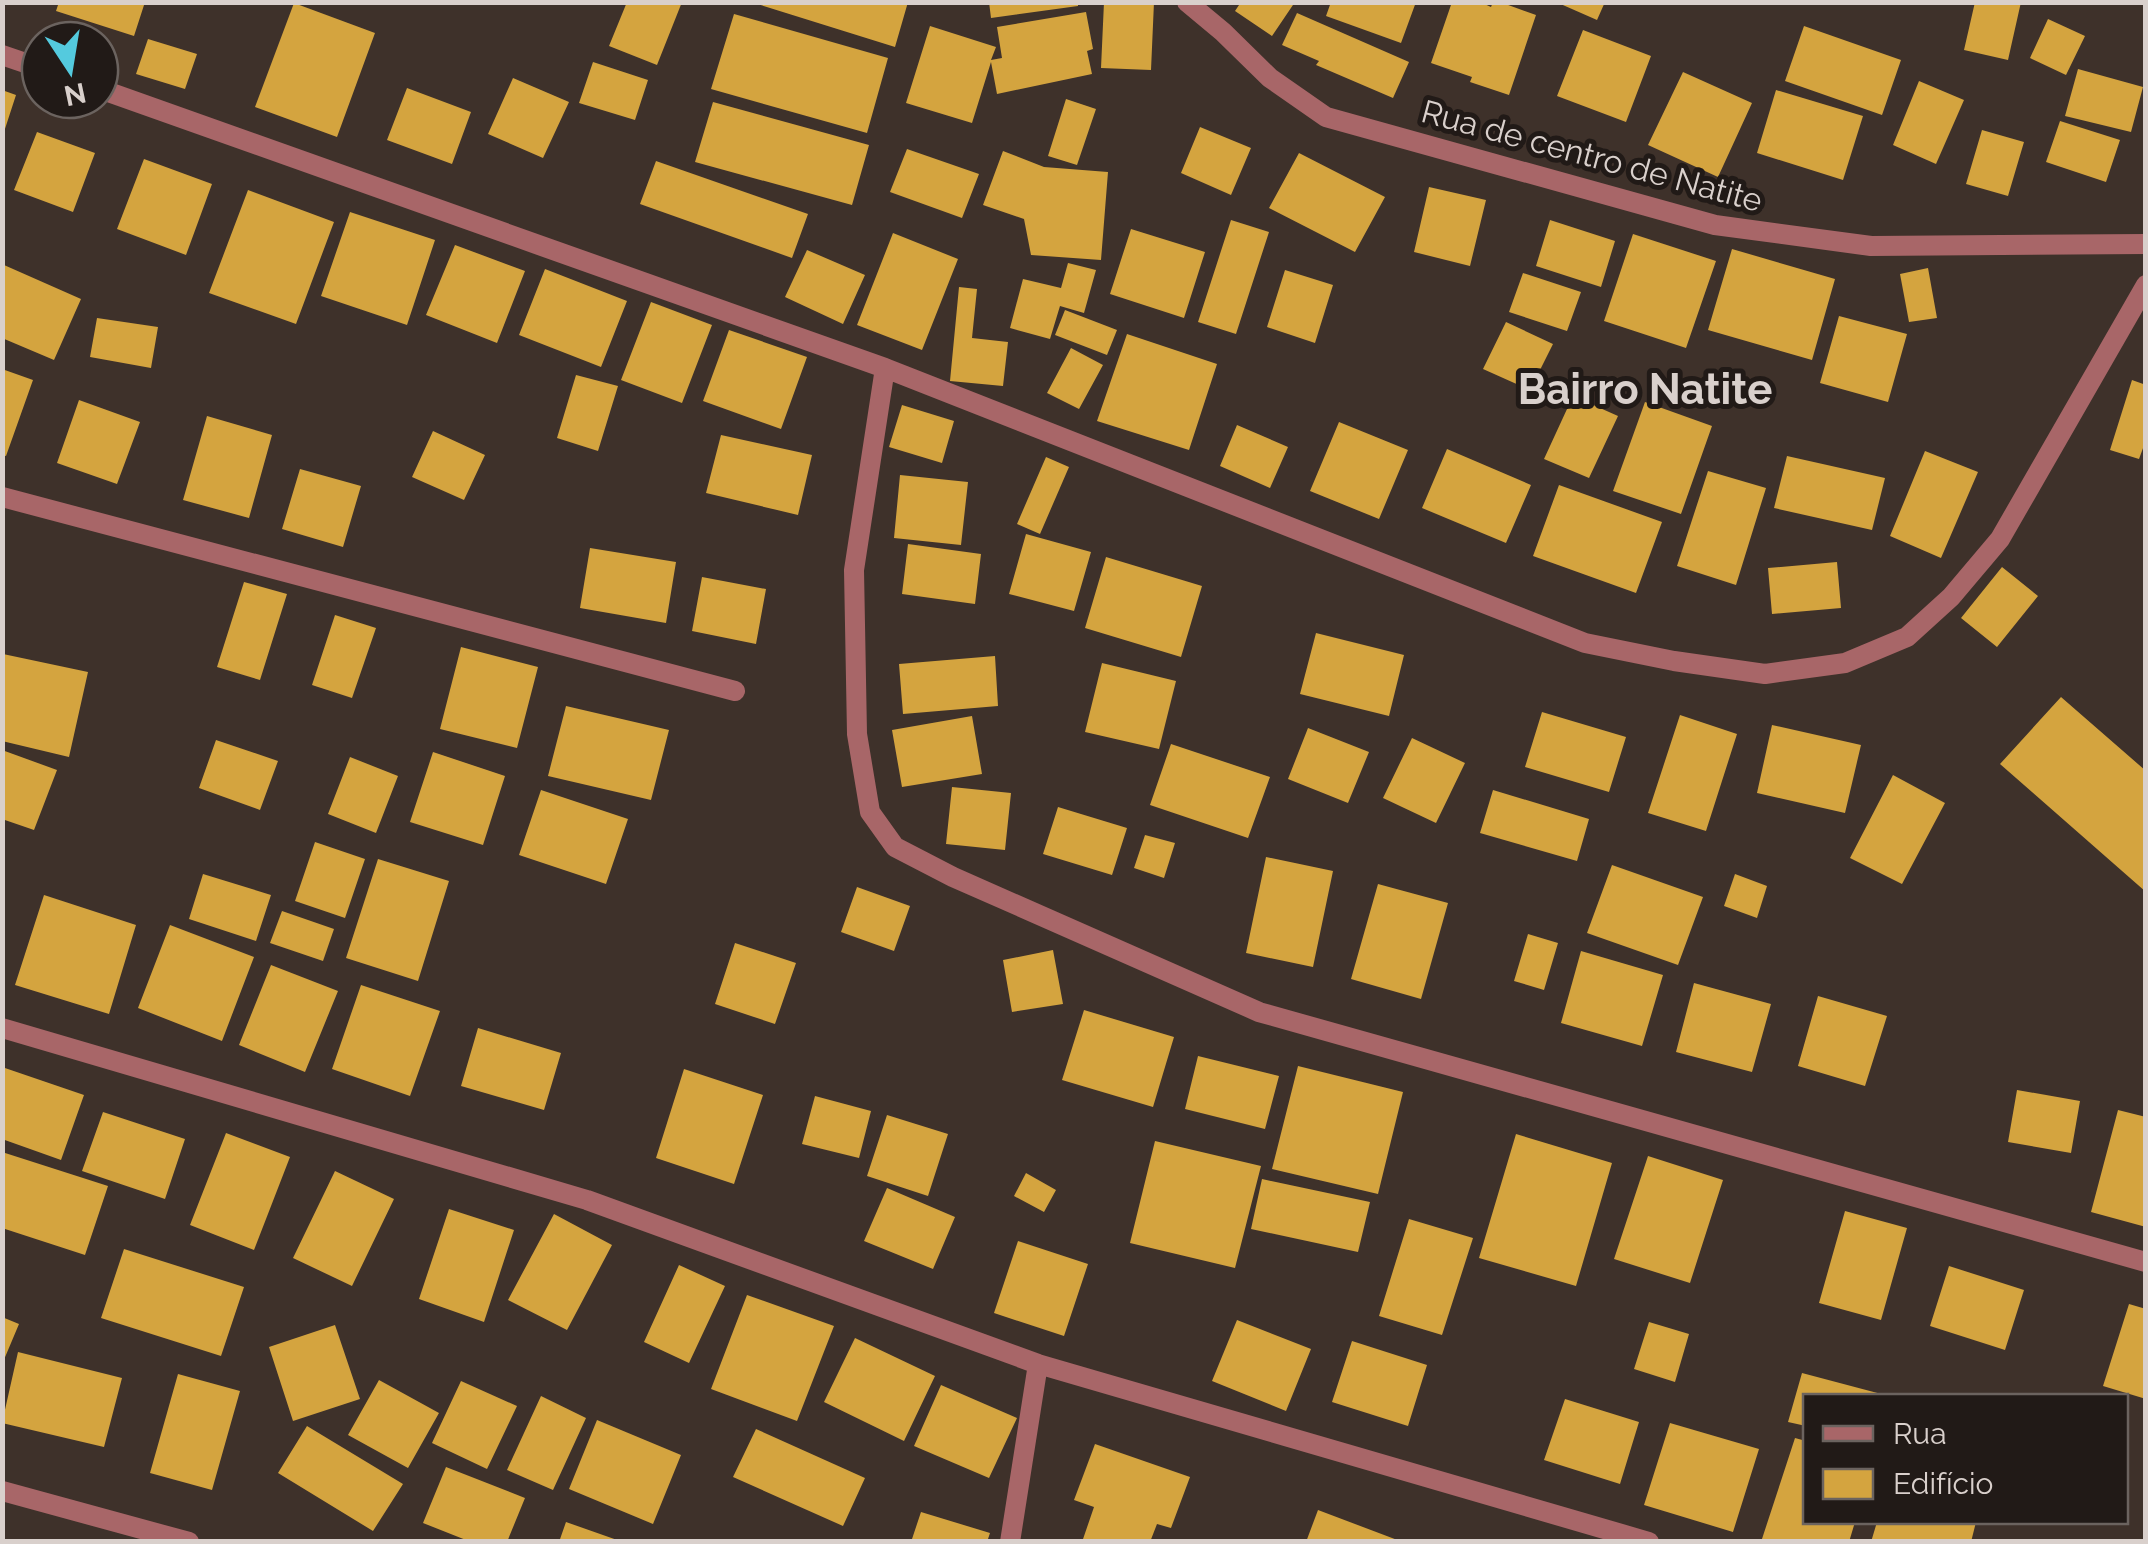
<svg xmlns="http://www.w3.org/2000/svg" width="2148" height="1544" font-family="Raleway,sans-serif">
  <rect width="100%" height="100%" fill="#3e312a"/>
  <path fill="#d4a43f" d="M59,2H145L134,36L56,11Z
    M627,2H682L657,65L609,46Z
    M751,2H908L895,47Z
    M989,2H1078V6L991,18Z
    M1104,2H1154L1151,70L1101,68Z
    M1241,2H1295L1272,36L1235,11Z
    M1331,2H1416L1401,43L1326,16Z
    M1452,2H1480L1491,7L1493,2H1500L1536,15L1509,95L1470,82L1472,77L1431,63Z
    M1556,2H1605L1597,20Z
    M1975,2H2021L2008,60L1964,50Z
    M294,3L375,33L337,137L255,107Z
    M1086,12L1093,49L1087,51L1092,74L997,94L991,62L972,123L906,103L930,26L996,47L991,60L1002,58L997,27Z
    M1297,13L1409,62L1393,98L1316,65L1319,61L1282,45Z
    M734,14L888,58L867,133L711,89Z
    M2048,19L2085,36L2066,75L2030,58Z
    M1804,26L1901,60L1882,115L1785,81Z
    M1583,30L1651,56L1626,122L1557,96Z
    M148,39L197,54L185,89L136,74Z
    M593,62L648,80L635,120L579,103Z
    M2078,69L2143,87L2131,132L2065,116Z
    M1683,72L1752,103L1718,177L1648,145Z
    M513,78L569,102L543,158L488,134Z
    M1919,81L1964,100L1936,164L1893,145Z
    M407,88L471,112L452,164L387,140Z
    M2,90L16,95L3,135H2Z
    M1776,90L1863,116L1843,180L1757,153Z
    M1066,99L1096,109L1077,165L1048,156Z
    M713,102L869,145L852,205L695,162Z
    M2060,121L2120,140L2106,182L2046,162Z
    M1200,127L1251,148L1231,195L1181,173Z
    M1982,130L2024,142L2008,196L1966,184Z
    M37,132L95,153L73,212L14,190Z
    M907,149L979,174L962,218L890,192Z
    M1003,151L1044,167L1108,172L1101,260L1031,255L1024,219L983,205Z
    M1299,153L1385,197L1355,252L1269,208Z
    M144,159L212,184L186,255L117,229Z
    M656,161L808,214L792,258L640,204Z
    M1429,187L1486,200L1470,266L1414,252Z
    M248,190L334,222L296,324L209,293Z
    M350,212L435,240L407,325L321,296Z
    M1231,220L1269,232L1236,334L1198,322Z
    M1550,220L1615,241L1601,287L1536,266Z
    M1131,229L1205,252L1184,318L1110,294Z
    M893,233L958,259L922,350L857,325Z
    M1633,234L1716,261L1686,348L1604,321Z
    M455,245L525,271L497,343L426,315Z
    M1732,249L1835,279L1812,360L1708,330Z
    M807,250L865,275L843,324L785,297Z
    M1068,263L1096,270L1084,313L1060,306L1050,339L1010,328L1023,279L1061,288Z
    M4,265L81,299L54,360L2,338Z
    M1928,268L1937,318L1909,322L1900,274Z
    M545,269L627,301L601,367L519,335Z
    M1285,270L1333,285L1315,343L1267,327Z
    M1523,273L1581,292L1567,331L1509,312Z
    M959,287L977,289L972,338L1008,342L1003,386L950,381Z
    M651,302L712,325L682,403L621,380Z
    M1065,310L1117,330L1107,355L1055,335Z
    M1839,316L1907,334L1888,402L1820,383Z
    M97,318L158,327L151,368L90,357Z
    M1506,322L1553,344L1530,390L1483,369Z
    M729,330L807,357L781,429L703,401Z
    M1127,334L1217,364L1189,450L1097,421Z
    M1071,348L1103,365L1079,409L1047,393Z
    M2,369L33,380L6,456L2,455Z
    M576,375L618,386L598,451L557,438Z
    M2132,380L2146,385V440L2139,459L2110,450Z
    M1573,396L1618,416L1589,478L1544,459Z
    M79,400L140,422L117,484L57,463Z
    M1645,402L1712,426L1681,514L1613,491Z
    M902,405L954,421L942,463L889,447Z
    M207,416L272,435L249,518L183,500Z
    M1339,422L1408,450L1379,519L1310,491Z
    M1237,425L1288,447L1270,488L1220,466Z
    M433,431L485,455L464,500L412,477Z
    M721,435L812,455L798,515L706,493Z
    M1447,449L1531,485L1506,543L1422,508Z
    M1925,451L1978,472L1941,558L1890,536Z
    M1787,456L1885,478L1872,530L1774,508Z
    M1046,457L1069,467L1040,534L1017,524Z
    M300,469L361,486L343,547L282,529Z
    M1708,471L1766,488L1736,585L1677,566Z
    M900,475L968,482L961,545L894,538Z
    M1559,485L1662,522L1636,593L1533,556Z
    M1026,534L1091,552L1074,611L1009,594Z
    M908,544L981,554L975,604L902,594Z
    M590,548L676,562L666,623L580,608Z
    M1106,557L1202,586L1181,657L1085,628Z
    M1837,562L1841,608L1772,614L1768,568Z
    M2002,567L2038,596L1997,647L1961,618Z
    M702,577L766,589L756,644L692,631Z
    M244,582L287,594L260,680L217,667Z
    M335,615L376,628L352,698L312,685Z
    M1316,633L1404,655L1389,716L1300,694Z
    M461,647L538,667L517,748L440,729Z
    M3,654L88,672L69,757L2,741Z
    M995,656L998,706L903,714L899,664Z
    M1102,663L1176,681L1159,749L1085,732Z
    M2061,697L2146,771V892L2000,764Z
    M566,706L669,730L651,800L548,776Z
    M1542,712L1626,737L1609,792L1525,767Z
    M1680,715L1737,734L1706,831L1648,813Z
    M972,716L982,774L902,787L892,730Z
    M1772,725L1861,745L1845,813L1757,793Z
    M1308,728L1369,752L1348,803L1288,779Z
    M1412,738L1465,763L1436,823L1383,798Z
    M216,740L278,761L260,810L199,788Z
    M1171,744L1270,777L1248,838L1150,805Z
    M2,750L57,770L34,830L2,819Z
    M433,752L505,776L483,845L410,822Z
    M350,757L398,776L376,833L328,814Z
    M1893,775L1945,803L1902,884L1850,858Z
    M952,787L1011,793L1005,850L946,844Z
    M541,790L628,819L606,884L519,855Z
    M1493,790L1589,819L1577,861L1480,833Z
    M1058,807L1127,828L1112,875L1043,854Z
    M1145,835L1175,843L1164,878L1134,868Z
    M315,842L365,859L345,918L295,901Z
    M1266,857L1333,871L1313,967L1246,953Z
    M378,859L449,881L418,981L346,958Z
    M1612,865L1703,897L1678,965L1587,933Z
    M203,874L271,895L256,941L189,919Z
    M1735,874L1767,886L1757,918L1724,906Z
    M1378,884L1448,903L1421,999L1351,979Z
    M857,887L910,906L894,951L841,932Z
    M44,895L136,925L109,1014L15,985Z
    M282,911L334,929L323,961L270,943Z
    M170,925L254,957L222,1041L138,1008Z
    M1528,934L1558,943L1544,990L1514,981Z
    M735,943L796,963L775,1024L715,1004Z
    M1053,950L1063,1004L1012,1012L1003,960Z
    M1581,951L1663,975L1642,1046L1561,1023Z
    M271,965L338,991L305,1072L239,1045Z
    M1694,983L1771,1004L1752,1072L1676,1052Z
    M361,985L440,1011L410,1096L332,1069Z
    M1818,996L1887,1016L1865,1086L1798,1066Z
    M1084,1010L1174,1037L1153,1107L1062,1080Z
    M478,1028L561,1053L544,1110L461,1086Z
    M1198,1056L1279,1076L1265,1129L1185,1109Z
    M1298,1066L1403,1092L1378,1194L1272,1169Z
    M2,1067L84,1095L61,1160L2,1139Z
    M684,1069L763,1095L734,1184L656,1158Z
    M2017,1090L2080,1101L2071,1153L2008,1142Z
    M815,1096L871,1111L859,1158L802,1144Z
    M2118,1110L2146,1117V1227L2091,1212Z
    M103,1112L185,1139L165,1199L82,1171Z
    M887,1115L948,1134L928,1196L867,1176Z
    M226,1133L290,1157L254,1250L190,1225Z
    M1516,1134L1612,1163L1576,1286L1479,1258Z
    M1155,1141L1261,1166L1235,1268L1130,1243Z
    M2,1152L108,1186L85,1255L2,1228Z
    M1648,1156L1723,1180L1690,1283L1614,1259Z
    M335,1171L394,1199L352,1286L293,1258Z
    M1026,1173L1056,1190L1044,1212L1014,1196Z
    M1262,1179L1370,1202L1358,1252L1251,1229Z
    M887,1188L955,1217L933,1269L864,1241Z
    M449,1209L514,1230L484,1322L419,1299Z
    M1845,1211L1907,1228L1881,1320L1819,1303Z
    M554,1214L612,1245L567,1330L508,1300Z
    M1409,1219L1473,1238L1442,1335L1379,1316Z
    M1018,1241L1088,1264L1064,1336L994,1313Z
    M124,1249L244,1287L221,1356L101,1318Z
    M679,1265L725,1286L689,1363L644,1342Z
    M1949,1266L2024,1290L2005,1350L1930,1326Z
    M747,1295L834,1326L797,1421L711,1389Z
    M2129,1304L2146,1309V1399L2103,1386Z
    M2,1317L19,1324L3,1362H2Z
    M1237,1320L1311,1349L1286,1411L1212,1381Z
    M1649,1322L1689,1334L1675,1382L1634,1369Z
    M335,1325L360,1399L293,1421L269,1347Z
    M855,1338L935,1376L904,1441L824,1402Z
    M1352,1341L1427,1365L1408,1426L1332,1402Z
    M18,1352L122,1378L104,1447L2,1423Z
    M1802,1373L1885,1395V1396H1806V1426L1788,1422Z
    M178,1374L240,1391L212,1490L150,1473Z
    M379,1380L439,1413L408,1468L348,1435Z
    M461,1381L517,1406L487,1469L432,1443Z
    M941,1385L1017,1418L989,1478L914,1446Z
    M541,1396L586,1418L553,1490L507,1470Z
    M1565,1399L1639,1422L1620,1484L1544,1460Z
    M597,1420L681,1455L653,1524L569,1489Z
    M1670,1423L1759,1449L1733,1532L1644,1505Z
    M307,1426L403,1484L373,1531L278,1473Z
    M756,1429L865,1478L843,1526L733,1477Z
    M1795,1438L1806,1441V1522H1855L1849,1542H1761Z
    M1095,1444L1190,1477L1171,1528L1157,1524L1150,1542H1082L1094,1507L1074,1500Z
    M446,1467L525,1498L507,1542H471L423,1523Z
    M1318,1510L1400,1541V1542H1306Z
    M921,1512L990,1533L987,1542H911Z
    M566,1522L620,1541V1542H559Z
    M1877,1522H1976L1971,1542H1871Z"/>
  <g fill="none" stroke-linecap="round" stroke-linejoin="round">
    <path stroke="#a86668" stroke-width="20" d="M1187,2L1223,32L1270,78L1326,117L1715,225L1871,246L2146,244
      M2,55L40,68
      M100,89L885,368L1585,643L1674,661L1765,674L1845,663L1907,637L1951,597L2000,539L2146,285
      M885,368L854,570L857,734L870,812L895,847L953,877L1259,1012L2146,1262
      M2,497L735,691
      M2,1028L587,1200L1038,1364L1649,1542
      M2,1491L189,1542
      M1010,1542L1038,1364"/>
  </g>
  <g text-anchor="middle" stroke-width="10" stroke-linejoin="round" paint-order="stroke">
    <g font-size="32" fill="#d9d0cc" stroke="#211a17">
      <text transform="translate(1592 156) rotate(15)" y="11">Rua de centro de Natite</text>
    </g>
    <g font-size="42" font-weight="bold" fill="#d9d0cc" stroke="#211a17">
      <text x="1645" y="404">Bairro Natite</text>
    </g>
  </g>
  <rect width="2148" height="1544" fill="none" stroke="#d9d0cc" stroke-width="10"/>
  <rect x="1803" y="1394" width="325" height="130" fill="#211a17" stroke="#6b635f" stroke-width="2.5"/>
  <rect x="1823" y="1426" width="50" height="15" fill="#a86668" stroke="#6b635f" stroke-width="2.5"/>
  <text x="1893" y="1444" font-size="30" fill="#d9d0cc">Rua</text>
  <rect x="1823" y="1469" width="50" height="30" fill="#d4a43f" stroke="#6b635f" stroke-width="2.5"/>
  <text x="1893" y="1494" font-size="30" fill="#d9d0cc">Edifício</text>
  <g transform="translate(70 70) rotate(168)"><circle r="48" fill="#211a17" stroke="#6b635f" stroke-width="2.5"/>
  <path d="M0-8L18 38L0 25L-18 38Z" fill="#54cade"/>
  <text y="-15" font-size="28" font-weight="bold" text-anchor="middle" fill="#d9d0cc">N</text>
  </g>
</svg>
